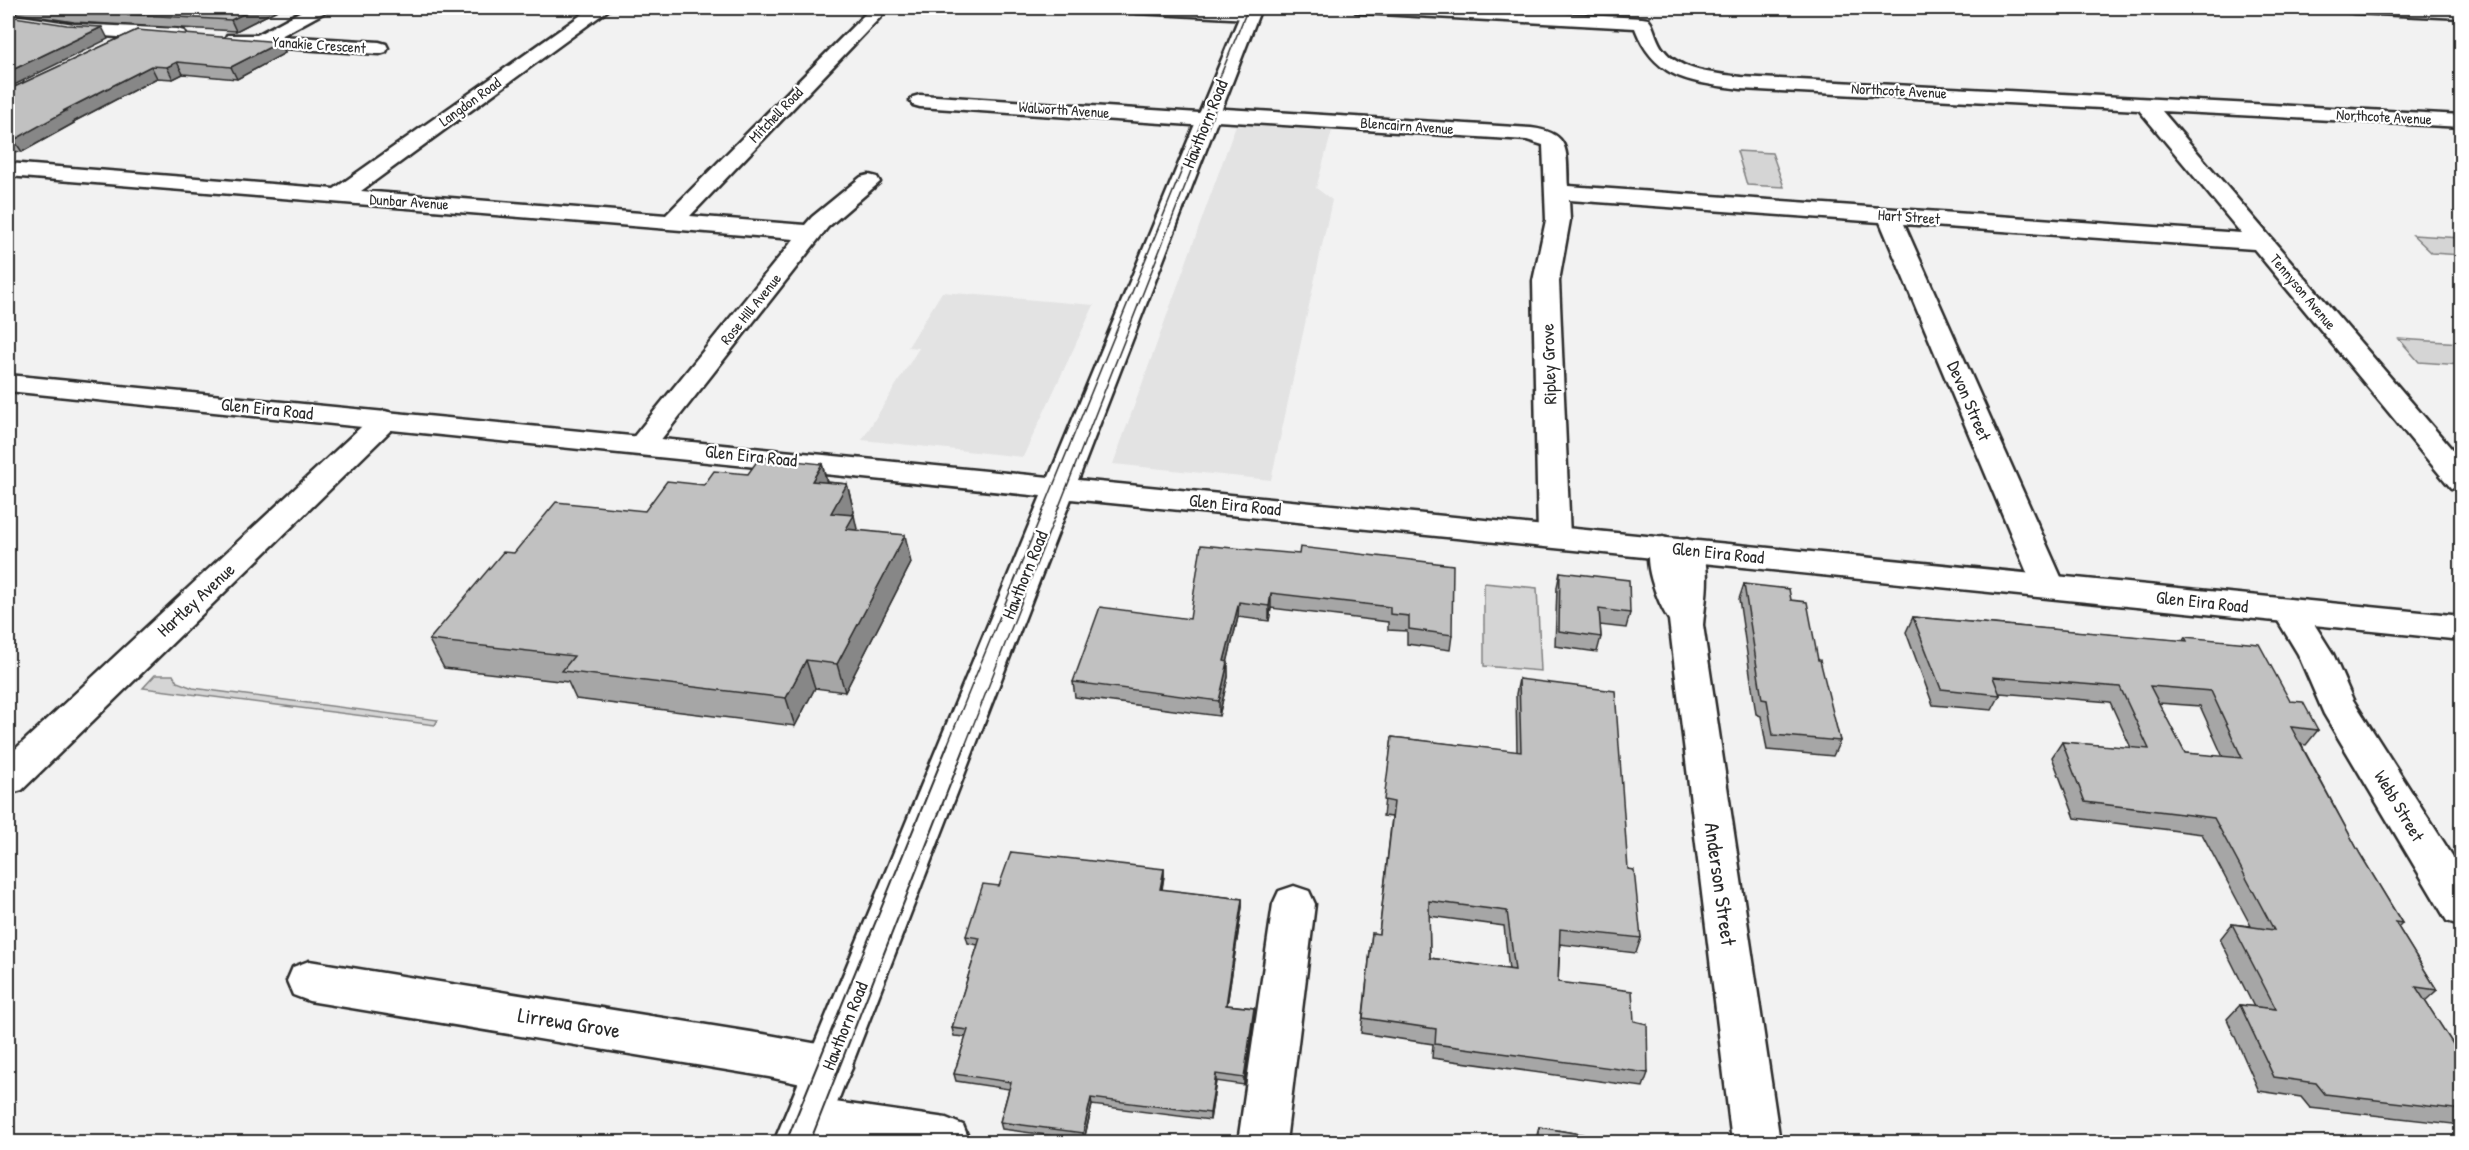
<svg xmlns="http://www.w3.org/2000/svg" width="2469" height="1150" font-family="'Patrick Hand',sans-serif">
  <rect width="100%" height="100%" fill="#f2f2f2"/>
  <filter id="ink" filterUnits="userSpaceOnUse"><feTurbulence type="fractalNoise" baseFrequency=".0167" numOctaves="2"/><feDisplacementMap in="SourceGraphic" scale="12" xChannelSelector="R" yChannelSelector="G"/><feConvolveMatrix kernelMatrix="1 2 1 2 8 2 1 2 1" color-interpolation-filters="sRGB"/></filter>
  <g filter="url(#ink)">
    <path fill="#e3e3e3" d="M1236,125L1332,131L1316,188L1332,200L1271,480L1113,464Z
      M942,292L1094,305L1023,457L862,440L919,348L908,347Z"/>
    <path fill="#d5d5d5" stroke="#808080" stroke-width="1.5" d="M1737,151L1772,153L1784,187L1747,185Z
      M2413,235L2461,238V255L2432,253Z
      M2399,339L2461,343V365L2419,362Z
      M1484,583L1537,588L1541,671L1484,666Z
      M155,675H173L177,682L193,688L438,720L435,725L143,688Z"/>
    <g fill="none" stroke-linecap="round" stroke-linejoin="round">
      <g stroke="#2b2b2b" stroke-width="5">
        <path id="street" d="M307,8H328L325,12L281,36L379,42L386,44L388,48L386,52L379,54L234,45L227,43L225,39L227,35H257Z
          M591,8H611L361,191L666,215L871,8H889L690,216L805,225L812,217L861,177L869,175L877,177L880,182L828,227L652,451L642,454L632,451L627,445L794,239L8,176V163L334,189Z
          M1128,8H1227L1255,10L1258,14L1255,18L1249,19L1137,13L1131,12Z
          M1353,8H1452L1642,18L1648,19L1651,23C1655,31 1657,42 1663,49C1680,72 1715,73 1741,77L2462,115V127L2162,111L2462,461V490L2451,488L2254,249L1904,224L2065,586L2060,594L2048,597L2036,594L1880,222L1569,200L1570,220L1559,281L1570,537L1565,544L1554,547L1543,544L1538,537L1533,281L1546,220L1543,145L1527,140L1217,121L1214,124L1207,126L920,107L913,105L910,101L913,97L920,95L1199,113L1202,110L1209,108L1531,128C1572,133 1566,152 1568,186L2241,233L2139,110L1741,89C1691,82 1655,80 1635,28L1362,13L1356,12Z
          M2345,8H2462V18L2354,13L2348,12Z
          M8,14L74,24L177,29L184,31L186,35L184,39L177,41L74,34L8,24Z
          M385,411L395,414L399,420L395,426L22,790L8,794V756L375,414Z
          M1663,537L1676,542L1687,539L1698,543C1713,565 1705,600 1703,625L1780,1142H1732L1669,620C1658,603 1640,559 1652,541Z
          M2289,599L2301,603L2333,654L2353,700L2462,871V926L2447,921L2324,714L2298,654L2272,611L2277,603Z
          M1294,886L1309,891L1315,904L1286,1142H1238L1273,904L1279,891Z
          M309,961L769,1035L829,1046L845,1053L852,1068L845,1083L829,1090L769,1077L309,1001L293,995L287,981L293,967Z
          M807,1098L946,1118L963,1125L970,1142H803L790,1137L783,1121L790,1105Z"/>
      </g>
      <g stroke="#2b2b2b" stroke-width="5">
        <path id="secondary" d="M1243,8H1261L1078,480L2462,616V640L1071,499L822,1142H774L1041,496L8,391V375L1049,477Z"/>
      </g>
      <use href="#street" fill="#fff" fill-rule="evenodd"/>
      <use href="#secondary" fill="#fff" fill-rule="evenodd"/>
      <path stroke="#2b2b2b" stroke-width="1.5" d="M947,746L1248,8
        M965,746L1218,102"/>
      <path stroke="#2b2b2b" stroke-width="2" d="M786,1142L948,744
        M810,1142L966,744"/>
    </g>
    <path fill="#a6a6a6" stroke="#2b2b2b" stroke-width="1.5" fill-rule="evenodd" d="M8,8H281L236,31L74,22L8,12Z
      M137,30L285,53L237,79L183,74L173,79L157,78L73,122L74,123L22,152L8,151V90Z
      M822,464L827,482L847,484L854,512L852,515L857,530L911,563L845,692L815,688L795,726L576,699L568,682L444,668L429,640L514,553L645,511L704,485L748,474Z
      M1299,554L1452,635L1450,650L1407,644V631L1388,630V622L1271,608L1269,621L1238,617L1227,662L1228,677L1219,716L1075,697L1073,682L1190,619Z
      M1560,572L1630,613L1626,628L1600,625L1601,637L1597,652L1555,646L1557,587Z
      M1744,584L1791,600L1818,660L1840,741L1833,756L1767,750L1761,716L1756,714L1739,599Z
      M1913,617L2183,641L2185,637L2290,701L2318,730L2306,745L2301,744L2360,854L2402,923L2398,927L2437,990L2425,1001L2462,1058V1125L2310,1108L2301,1097L2259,1091L2227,1019L2240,1005L2254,1007L2220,939L2232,924L2251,926L2202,834L2075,818L2052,757L2062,742L2131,748L2110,702L2000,693V695L1992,710L1933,705L1906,632ZM2158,703L2200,706L2223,757L2185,753Z
      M1519,679L1628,869L1641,938L1636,953L1560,944L1558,982L1634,1021L1648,1073L1643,1087L1432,1058L1433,1044L1361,1033L1372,933L1379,934L1392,817L1383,816L1392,737L1517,752L1516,694ZM1429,916L1504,926L1509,970L1430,958Z
      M1164,869V876L1162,890L1242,899V907L1227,1005L1254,1008V1016L1244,1085L1216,1081L1210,1120L1092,1105L1084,1140L1002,1129L1000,1122L1009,1089L956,1081L954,1074L966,1037L954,1036L952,1028L978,945L968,943L966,936Z
      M1539,1127L1632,1143H1535Z"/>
    <path fill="#878787" stroke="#2b2b2b" stroke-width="1.5" d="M255,8H281L236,31L231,20Z
      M102,27L108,39L8,88V72Z
      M280,42L285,53L237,79L231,67Z
      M177,62L183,74L173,79L167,67Z
      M151,66L157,78L73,122L74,123L22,152L14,140L63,111Z
      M822,464L829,491L812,481Z
      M847,484L854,512L838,541L831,513Z
      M854,515L860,543L846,529Z
      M905,535L911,563L845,692L837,664Z
      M1271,593V608L1269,621V606Z
      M1239,602L1238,617L1224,676V661Z
      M806,660L815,688L795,726L786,698Z
      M1228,662V677L1219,716V701Z
      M1164,869V876L1160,897V889Z
      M1242,899V907L1226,1012V1005Z
      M1254,1008V1016L1244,1085V1078Z
      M1216,1074V1081L1210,1120V1113Z
      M1091,1098L1092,1105L1084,1140L1083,1133Z"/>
    <path fill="#c1c1c1" stroke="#2b2b2b" stroke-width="1.5" fill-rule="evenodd" d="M45,8H255L231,20L68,11Z
      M8,16L67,25L102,27L8,72Z
      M137,30L280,42L231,67L177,62L167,67L151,66L63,111H66L14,140L8,139V90Z
      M760,457L822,464L812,481L847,484L831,513L854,515L846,529L905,535L837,664L806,660L786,698L562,671L574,656L429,640L503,552L514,553L556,502L645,511L667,481L704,485L714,471L748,474Z
      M1201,545L1299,554L1300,547L1453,565L1452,635L1409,629V616L1390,614V607L1271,593L1269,606L1239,602L1224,661L1228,662L1219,701L1073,682L1100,607L1190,619Z
      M1560,572L1629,580L1630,613L1599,609L1601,637L1559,631Z
      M1744,584L1789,589L1791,600L1807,602L1818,660H1820L1840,741L1773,735L1767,700L1762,699Z
      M1913,617L2187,641L2185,637L2259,644L2290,701L2303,702L2318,730L2291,727L2360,854L2402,923L2395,922L2437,990L2416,987L2462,1058V1110L2325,1094L2316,1083L2274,1077L2240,1005L2276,1009L2232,924L2274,930L2214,818L2085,802L2062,742L2149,749L2120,687L1993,677L2000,695L1941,689ZM2150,686L2211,691L2242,758L2185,753Z
      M1519,679L1615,691L1628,869L1634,870L1641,938L1560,929L1558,982L1632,991L1634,1021L1647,1024L1648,1073L1435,1044L1436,1029L1363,1018L1372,933L1379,934L1394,802L1384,800L1392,737L1521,752ZM1429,901L1507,911L1515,970L1430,958Z
      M1011,852L1164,869L1160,889L1242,899L1226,1005L1254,1008L1244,1078L1216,1074L1210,1113L1091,1098L1083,1133L1000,1122L1011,1082L954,1074L968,1030L952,1028L980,938L966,936L983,884L999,886Z
      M1539,1127L1632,1143H1539Z"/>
  </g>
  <g text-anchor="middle" stroke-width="4.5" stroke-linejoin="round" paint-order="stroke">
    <g font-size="15" fill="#2b2b2b" stroke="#fff">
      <text transform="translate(319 45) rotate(4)" y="5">Yanakie Crescent</text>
      <text transform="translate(1899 91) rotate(3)" y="5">Northcote Avenue</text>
      <text transform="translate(470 102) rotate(-36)" y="5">Langdon Road</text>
      <text transform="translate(1064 110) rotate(4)" y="5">Walworth Avenue</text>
      <text transform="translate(776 115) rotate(-46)" y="5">Mitchell Road</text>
      <text transform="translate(2384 117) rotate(3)" y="5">Northcote Avenue</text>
      <text transform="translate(1407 126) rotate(4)" y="5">Blencairn Avenue</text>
      <text transform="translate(409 202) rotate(4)" y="5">Dunbar Avenue</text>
      <text transform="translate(1909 217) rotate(4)" y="5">Hart Street</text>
      <text transform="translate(2303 292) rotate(50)" y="5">Tennyson Avenue</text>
      <text transform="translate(751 309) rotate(-51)" y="5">Rose Hill Avenue</text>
    </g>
    <g font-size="18" fill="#2b2b2b" stroke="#fff">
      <text transform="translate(1205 124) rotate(-68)" y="6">Hawthorn Road</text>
      <text transform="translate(1549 364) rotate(-92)" y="6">Ripley Grove</text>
      <text transform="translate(1969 401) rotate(67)" y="6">Devon Street</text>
      <text transform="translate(267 409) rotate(6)" y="6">Glen Eira Road</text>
      <text transform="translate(751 456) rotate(6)" y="6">Glen Eira Road</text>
      <text transform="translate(1235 505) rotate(6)" y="6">Glen Eira Road</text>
      <text transform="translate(1718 553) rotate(6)" y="6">Glen Eira Road</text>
      <text transform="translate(1025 575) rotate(-68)" y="6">Hawthorn Road</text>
      <text transform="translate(196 600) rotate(-43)" y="6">Hartley Avenue</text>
      <text transform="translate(2202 602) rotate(6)" y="6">Glen Eira Road</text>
      <text transform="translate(2399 806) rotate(59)" y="6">Webb Street</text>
      <text transform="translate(845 1026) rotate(-68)" y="6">Hawthorn Road</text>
    </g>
    <g font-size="21" fill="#2b2b2b" stroke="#fff">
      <text transform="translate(1720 884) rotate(82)" y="7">Anderson Street</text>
      <text transform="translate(569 1023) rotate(9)" y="7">Lirrewa Grove</text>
    </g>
  </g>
  <rect width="2469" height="1150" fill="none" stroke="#fff" stroke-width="30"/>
  <rect x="15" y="15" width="2439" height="1120" fill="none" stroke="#2b2b2b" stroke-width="2" filter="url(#ink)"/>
</svg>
